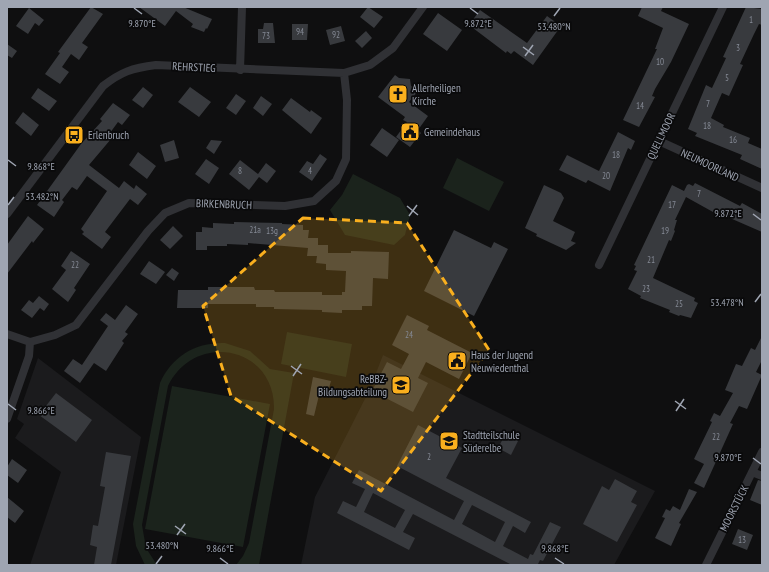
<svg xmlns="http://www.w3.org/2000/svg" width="769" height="572" font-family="'PT Sans Narrow',sans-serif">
  <rect width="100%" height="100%" fill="#0f0f10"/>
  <path fill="#1b1b1d" d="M383,355L655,491L614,565H301L315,497L369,391Z
    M38,358L141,437L116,565H30L61,472L15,438L24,424L17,419Z"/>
  <path fill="#1b231c" d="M457,158L504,182L489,211L443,188Z
    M353,174L400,198L410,215L405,235L394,245L345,235L330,210L342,195Z
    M287,332L352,344L346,377L281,364Z
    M225,343L250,351L270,369L294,373L259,565H236L243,556L249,543L274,409C275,346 195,331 168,386L142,525L146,548L157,565H145L136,546L133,524L160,383C172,356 196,342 225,343Z
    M172,386L270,404L243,547L145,529Z"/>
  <path fill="#383a3e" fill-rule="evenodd" d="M91,7L103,14L82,43L88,47L79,60L71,54L62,67L69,72L60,84L45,74L60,53L58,52Z
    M139,7H183L212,19L207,29L206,28L204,32L191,27L193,24L176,11L165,26Z
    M368,7L383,17L374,28L360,17Z
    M642,7H663L661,11L689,24L671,62L655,89L652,96L655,97L639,127L623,120L657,49H655L663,28L638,16Z
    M746,7L762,9V25L759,24L754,34L740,64L743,65L729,96L722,93L711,118L724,125L723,127L750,138L748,143L762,149V169L740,159L742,155L695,136L697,133L688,129L706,85L712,88L726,58L723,57Z
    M29,8L44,20L39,26L35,23L28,34L16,26Z
    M480,10L527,43L547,16L561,26L533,65L514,51L511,54L507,51L506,53L469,25Z
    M438,13L462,30L447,51L423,34Z
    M264,23H273L275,43H258V29H263Z
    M292,24H308L307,40H292Z
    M341,26L345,41L330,45L326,30Z
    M366,31L372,38L362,48L355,41Z
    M7,44L17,51L12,58L7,55Z
    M395,75L399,78L410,79L411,86L418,91L409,102L428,116L418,130L421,133L410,147L396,137L407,122L403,120L405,117L378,97Z
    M143,87L153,95L143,108L132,100Z
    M190,87L211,102L199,117L178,102Z
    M38,88L57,101L49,111L31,98Z
    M236,94L246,101L236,115L226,108Z
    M261,96L272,104L263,116L253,108Z
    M291,98L310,112L311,110L322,118L311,134L282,110Z
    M113,103L130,115L122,125L118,122L107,137L111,139L89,165L119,188L124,181L134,189L136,185L147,194L138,205L130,199L105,232L111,237L102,249L82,234L84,232L81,229L107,191L87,176L77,190L72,187L62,200L64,202L54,217L37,205L81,144L102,121L100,119Z
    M23,112L39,125L31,136L15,123Z
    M382,128L399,140L387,157L370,145Z
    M618,132L635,141L631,150L628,148L610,191L588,180L586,183L559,170L567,155L599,171Z
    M174,140L179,158L165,162L160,145Z
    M211,140L222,141L214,154L206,148Z
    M138,152L156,166L147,179L129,165Z
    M320,154L327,159L312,181L299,172L307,161L313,164Z
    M206,159L219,168L209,184L195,174Z
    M240,160L258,174L266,163L276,171L267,183L259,177L249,190L229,174Z
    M695,183L740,206L742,203L762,214V232L723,215L722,217L686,197L675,220H677L674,230L675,231L671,241L669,240L653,278L695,298L694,301L698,303L691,318L680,315L679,316L669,312L670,310L640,298L641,296L628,289L637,271L634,270L636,266L634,265L672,185L684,191L687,185L689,184L693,186Z
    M544,185L561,193L564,198L553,221L575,232L571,241L576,243L566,250L536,236L537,234L525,228Z
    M28,216L44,229L33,243L32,241L7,274V245Z
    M234,222L282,223V224L303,225V230H309L308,238H318V245H328V253H351V251L389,252L388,279L373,278L372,306H362V310H342V313L322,312V310L274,309V307H256V304H208V308H177L178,290H208V287H254L255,290H274L275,292H322V295H342V292H345L346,271L326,270V264L316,263L317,256H307L308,248L248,243V245L227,244V246H207V250H196V232H202V227L213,228V223L234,224Z
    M173,226L183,236L170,249L160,240Z
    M454,230L491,248L494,242L508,249L474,316L424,291Z
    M71,251L90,264L74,288L76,290L68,302L52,289L66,270L61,266Z
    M149,261L165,272L156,284L140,274Z
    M172,268L179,273L174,281L166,275Z
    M39,296L49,304L44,311L40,308L32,318L21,310L29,300L33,303Z
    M126,305L138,314L125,332L128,334L122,341L124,343L106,371L94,363L80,383L64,371L73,359L82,365L108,326L100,320L106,313L115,320Z
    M407,315L429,326L427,330L472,353L459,379L426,362L418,378L428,383L413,412L372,391L387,362L401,369L409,354L392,345Z
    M762,336V360L756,372L762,375L747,409L739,406L730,423L733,424L704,488L694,483L704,464L694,459L712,422L710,421L714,413L720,416L733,393L725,390L736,364L742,366L751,348L755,350Z
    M313,377L331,381L329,388L321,387L314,416L306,414Z
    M56,393L92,420L76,442L39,415Z
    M418,425L462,448L446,478L531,522L525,533L513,526L503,546L528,559L530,554L533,555L550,522L561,527L543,561L540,560L538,564L540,565H512L413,514L403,532L415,538L409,550L337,513L343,501L356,507L365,489L352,483L359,470L454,520L464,501L397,466ZM373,493L405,510L395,528L364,512ZM472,505L505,522L495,542L462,524Z
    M506,433L519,439L511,455L498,448Z
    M106,452L131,456L111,565H94L97,547L90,545L93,525L98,526L105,487L100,486Z
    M12,459L27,470L18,483L7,475V467Z
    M615,479L637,491L631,502L637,505L617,542L583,524L602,486L609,490Z
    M758,480L762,481V505L750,500Z
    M689,489L697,492L679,523L681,524L671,546L655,538L665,518L662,517L666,509L670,511L673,506L680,510Z
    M7,497L24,511L15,523L7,517Z
    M738,529L753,535L747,550L732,544Z"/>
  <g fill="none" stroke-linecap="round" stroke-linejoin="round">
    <path stroke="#303135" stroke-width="8" d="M240,70L242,7
      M659,141L762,188
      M7,214L103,86C121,72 132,68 156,65L344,73L370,65L393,48L423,7
      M599,265L723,7
      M7,334L30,342L55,335L76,325L148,231L165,213L189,203L285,206L314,201L336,181L346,159L347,100L344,73
      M7,419L29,356L30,342
      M752,472L762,476
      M706,565L762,452"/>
  </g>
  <path fill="#f9af1e" fill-opacity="0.2" stroke="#f9af1e" stroke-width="3" stroke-dasharray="8 5" stroke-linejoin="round" d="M303,218L407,223L489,350L381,491L231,396L203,306Z"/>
  <path fill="none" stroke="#9fa5b2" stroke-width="1.5" d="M134,8L142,14M470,8L478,14M554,16L560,8M523,47L534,55M525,56L533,45M8,160L16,166M8,205L14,197M407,206L418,215M753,214L761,220M409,216L417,205M755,302L761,294M291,366L302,374M293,376L301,364M675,401L686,409M8,404L16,410M676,411L684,399M753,458L761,464M175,526L186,534M177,535L185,524M220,558L228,564M555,558L564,564M156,564L162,556"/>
  <defs>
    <g id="church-square" transform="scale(1)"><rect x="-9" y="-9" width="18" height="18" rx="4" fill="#f9af1e" stroke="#0a0a0b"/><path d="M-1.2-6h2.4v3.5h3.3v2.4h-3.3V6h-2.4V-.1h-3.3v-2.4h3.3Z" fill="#111"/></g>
    <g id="civic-square" transform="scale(1)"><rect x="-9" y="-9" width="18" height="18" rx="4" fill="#f9af1e" stroke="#0a0a0b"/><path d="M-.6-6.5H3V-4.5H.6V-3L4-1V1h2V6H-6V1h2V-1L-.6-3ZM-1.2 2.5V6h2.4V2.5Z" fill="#111"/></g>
    <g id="bus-square" transform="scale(1)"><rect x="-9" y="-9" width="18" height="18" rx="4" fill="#f9af1e" stroke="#0a0a0b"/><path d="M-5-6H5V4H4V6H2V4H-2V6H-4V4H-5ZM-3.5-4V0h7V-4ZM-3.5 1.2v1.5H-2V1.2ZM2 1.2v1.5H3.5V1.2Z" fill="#111"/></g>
    <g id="school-square" transform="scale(1)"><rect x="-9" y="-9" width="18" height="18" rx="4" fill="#f9af1e" stroke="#0a0a0b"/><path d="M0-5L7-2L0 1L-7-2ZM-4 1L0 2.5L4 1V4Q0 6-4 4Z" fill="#111"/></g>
  </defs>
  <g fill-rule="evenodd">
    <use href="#church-square" x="398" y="94"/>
    <use href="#civic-square" x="410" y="132"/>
    <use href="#bus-square" x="74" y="135"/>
    <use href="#civic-square" x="457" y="361"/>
    <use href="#school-square" x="401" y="385"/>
    <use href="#school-square" x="449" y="441"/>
  </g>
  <g text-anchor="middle" stroke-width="3.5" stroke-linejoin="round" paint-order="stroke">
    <g font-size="9" fill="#858a95">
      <text x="751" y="23">1</text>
      <text x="300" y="35">94</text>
      <text x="336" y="38">92</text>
      <text x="266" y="39">73</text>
      <text x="738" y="51">3</text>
      <text x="660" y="65">10</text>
      <text x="727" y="81">5</text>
      <text x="708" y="107">7</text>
      <text x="640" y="109">14</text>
      <text x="707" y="129">18</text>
      <text x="733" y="143">16</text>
      <text x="616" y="158">18</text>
      <text x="240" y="174">8</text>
      <text x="310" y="174">4</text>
      <text x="606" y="179">20</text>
      <text x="699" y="197">7</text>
      <text x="672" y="208">17</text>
      <text x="255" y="233">21a</text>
      <text x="272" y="234">13g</text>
      <text x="665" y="234">19</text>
      <text x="651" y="263">21</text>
      <text x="75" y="268">22</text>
      <text x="646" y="292">23</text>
      <text x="679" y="307">25</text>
      <text x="409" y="338">24</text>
      <text x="716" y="440">22</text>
      <text x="429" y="460">2</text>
      <text x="742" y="543">13</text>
    </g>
    <g font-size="11" fill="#9fa5b2" stroke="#0a0a0b">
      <text transform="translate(194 67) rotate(3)" y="4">REHRSTIEG</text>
      <text transform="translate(661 136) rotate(-64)" y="4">QUELLMOOR</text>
      <text transform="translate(710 165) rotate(25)" y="4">NEUMOORLAND</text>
      <text transform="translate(224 204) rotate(2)" y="4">BIRKENBRUCH</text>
      <text transform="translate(734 508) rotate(-63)" y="4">MOORSTÜCK</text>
    </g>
    <g font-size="11" fill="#9fa5b2" stroke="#0a0a0b" text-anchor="start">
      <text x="412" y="92">Allerheiligen<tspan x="412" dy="13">Kirche</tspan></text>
      <text x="424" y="136">Gemeindehaus</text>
      <text x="88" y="139">Erlenbruch</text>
      <text x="471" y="359">Haus der Jugend<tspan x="471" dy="13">Neuwiedenthal</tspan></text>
      <text x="387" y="383" text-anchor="end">ReBBZ-<tspan x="387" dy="13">Bildungsabteilung</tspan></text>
      <text x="463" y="439">Stadtteilschule<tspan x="463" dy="13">Süderelbe</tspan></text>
    </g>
  </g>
  <g font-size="10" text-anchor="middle" fill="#9fa5b2" stroke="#0a0a0b" stroke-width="3.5" stroke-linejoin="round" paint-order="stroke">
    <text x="142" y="27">9.870°E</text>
    <text x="478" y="27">9.872°E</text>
    <text x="554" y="30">53.480°N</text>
    <text x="41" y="170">9.868°E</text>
    <text x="42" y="200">53.482°N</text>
    <text x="728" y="217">9.872°E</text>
    <text x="727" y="306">53.478°N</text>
    <text x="41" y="414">9.866°E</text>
    <text x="728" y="461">9.870°E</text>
    <text x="162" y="549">53.480°N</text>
    <text x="220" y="552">9.866°E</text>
    <text x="555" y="552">9.868°E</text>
  </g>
  <rect width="769" height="572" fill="none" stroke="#9fa5b2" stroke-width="16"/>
</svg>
